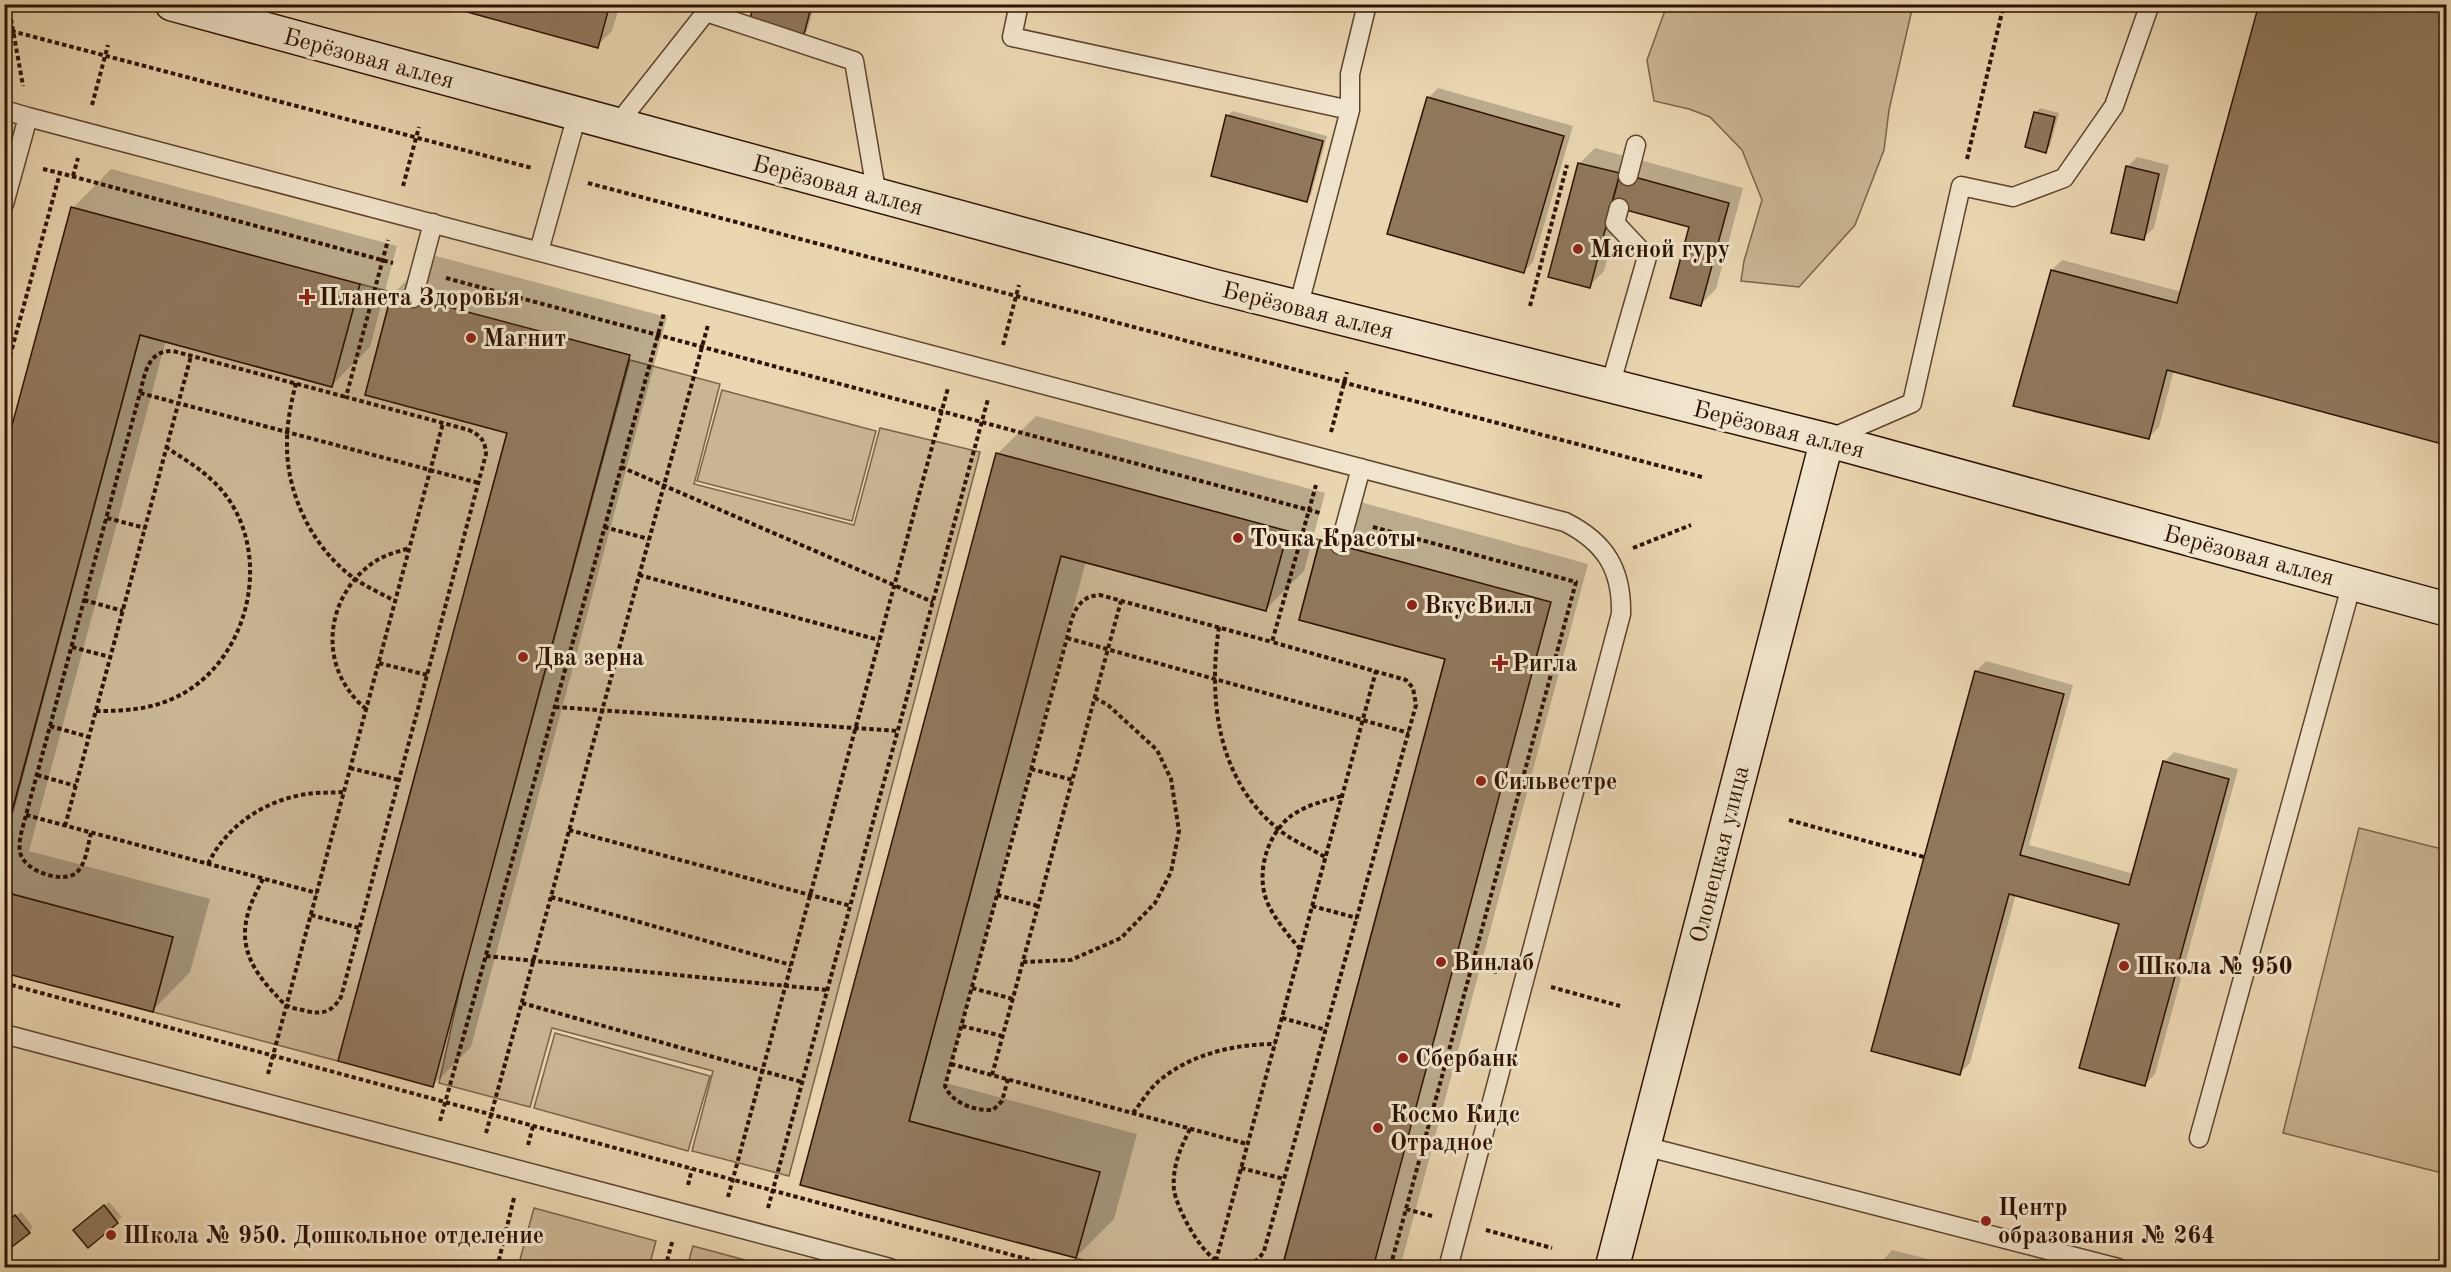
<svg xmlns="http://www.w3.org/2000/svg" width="2451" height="1272" font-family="'Old Standard TT',serif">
  <rect width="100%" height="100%" fill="#ead6b1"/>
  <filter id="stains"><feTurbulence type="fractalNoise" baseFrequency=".00333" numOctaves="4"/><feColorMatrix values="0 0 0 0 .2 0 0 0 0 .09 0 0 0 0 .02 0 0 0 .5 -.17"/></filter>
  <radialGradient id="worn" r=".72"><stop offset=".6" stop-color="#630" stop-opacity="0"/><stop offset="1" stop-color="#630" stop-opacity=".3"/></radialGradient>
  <path fill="#cab593" stroke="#7c644a" stroke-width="1.5" d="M1667,5H1913L1889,110L1884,150L1855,225L1799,287L1741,281L1744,261L1762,200L1742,150L1710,117L1689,109L1654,101L1647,60Z
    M360,284L392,292L365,395L507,433L338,1061L153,1012L173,937L5,892V841L140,335L332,387Z
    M630,360L720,384L694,484L854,525L880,428L980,452L789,1176L692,1151L713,1071L552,1028L530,1107L439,1083L465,966Z
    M722,390L876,431L852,521L697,481Z
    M1288,531L1320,540L1299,620L1445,659L1282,1267H1110L1076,1258L1099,1172L909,1121L1061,556L1266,610Z
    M2359,828L2446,850V1174L2283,1133Z
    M555,1033L710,1076L688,1151L534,1108Z
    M534,1208L656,1241L649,1267H518Z
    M693,1246L771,1267H687Z"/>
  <path fill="#0003" d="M444,4H620L612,31L597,46Z
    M755,4H815L807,31L802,36Z
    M2261,4H2446V443L2174,370L2159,427L2149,437L2015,405L2052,270L2062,260L2182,292Z
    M1438,88L1573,126L1533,262L1523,272L1428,98Z
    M2040,108L2059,113L2050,146L2045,151L2035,113Z
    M1232,111L1327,136L1311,195L1306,200L1228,116Z
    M1595,148L1743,188L1716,289L1701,304L1691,226L1621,207L1604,271L1589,286L1580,163Z
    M2137,157L2169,165L2154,228L2143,238L2127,167Z
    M111,169L397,246L370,347L332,385L166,340L29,851L210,899L190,972L152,1011L4,971V461L73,208Z
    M432,255L667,317L471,1047L433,1085L509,432L394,293Z
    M1036,416L1325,493L1304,571L1266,609L1086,561L946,1083L1137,1134L1114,1219L1076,1257L801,1184L997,454Z
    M1360,502L1588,564L1400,1268H1284L1447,658L1322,541Z
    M1986,661L2073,685L2029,845L2134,874L2164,762L2174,752L2238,769L2155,1074L2145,1084L2120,923L2016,894L1970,1063L1960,1073L1976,671Z
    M109,1202L122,1217L88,1246L80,1226Z
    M21,1212L33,1227L29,1232L4,1225Z
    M1892,1250L1963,1268H1876Z"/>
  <path fill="#90785c" stroke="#2e1200" stroke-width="1.5" d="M438,4H610L598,48Z
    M754,4H812L803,38L749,22Z
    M2259,4H2446V445L2167,370L2149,439L2013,406L2051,270L2177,303Z
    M1427,97L1564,136L1524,273L1387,234Z
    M2034,112L2055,117L2046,153L2025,147Z
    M1226,115L1323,141L1307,202L1211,176Z
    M1578,163L1620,173L1590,288L1548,277Z
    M2126,166L2159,174L2144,240L2111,233Z
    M1620,173L1729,203L1701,306L1670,298L1689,227L1611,206Z
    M71,207L360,284L332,387L140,335L4,841V455Z
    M392,292L630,355L433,1087L338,1061L507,433L365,395Z
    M996,453L1288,531L1266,611L1061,556L909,1121L1100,1172L1076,1258L800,1185Z
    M1320,540L1551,602L1373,1268H1282L1445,659L1299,620Z
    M1975,671L2064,694L2020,855L2129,885L2163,761L2229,779L2145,1086L2079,1068L2119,924L2009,894L1960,1075L1871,1051Z
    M4,892L173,937L153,1012L4,973Z
    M104,1205L118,1223L88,1248L73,1230Z
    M15,1215L30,1233L4,1253V1224Z"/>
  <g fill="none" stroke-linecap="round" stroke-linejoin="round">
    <g stroke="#5d432c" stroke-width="21">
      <path id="lane" d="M1019,4L1012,37L1350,110
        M4,110L28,117
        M616,126L706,12L854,61L877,196
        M1628,176L1636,145
        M4,204L28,117L1565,522C1605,542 1622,569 1621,614L1448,1268
        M539,251L577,115
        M413,298L433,223
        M1298,308L1350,110V74L1367,4
        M1610,386L1647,257L1615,223L1619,208
        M1829,439L1912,403L1961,186L2013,197L2064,178L2114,106L2150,4
        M1340,545L1361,468
        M4,1034L890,1268
        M2199,1138L2352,583
        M1644,1146L2118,1268"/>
    </g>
    <g stroke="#2e1200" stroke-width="36">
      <path id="secondary" d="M172,4L1213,286L1827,440L2446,609
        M1612,1268L1827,440"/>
    </g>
    <path stroke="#2e1200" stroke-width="4" stroke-dasharray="4.5 3" stroke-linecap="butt" d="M11,19L23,86
      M4,29L532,168
      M92,105L108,45
      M1967,159L2004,4
      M43,169L60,173
      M73,176L78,158
      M588,183L1702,477
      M403,186L419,127
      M446,278L1320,513
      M1530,306L1567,165
      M1003,345L1019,285
      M4,378L60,173L393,263
      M296,383C291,403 287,422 287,443C286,494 313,549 355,579C367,587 382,594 395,601
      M140,393L479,483
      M1331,432L1347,372
      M621,467L933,602
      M107,518L145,528
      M604,527L649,539
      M1373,527L1576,582L1390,1268
      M1633,548L1691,525
      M639,575L879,640
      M84,600L123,611
      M1219,627C1208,699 1217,779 1278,829C1291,840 1310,848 1325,857
      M1067,638L1409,733
      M72,647L110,657
      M379,663L427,675
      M555,707L898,731
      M366,709C360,704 354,698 350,692C317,648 333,586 379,559C388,554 400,551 410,548
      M96,711C122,711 147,710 172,699C246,667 274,562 227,497C211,475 189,462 167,448
      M50,726L89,737
      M350,768L399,780
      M1031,769L1073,780
      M37,775L76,786
      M26,815L317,893
      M1789,820L1924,857
      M65,826L191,356
      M569,830L851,906
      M91,833C88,844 86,864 77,872C64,885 23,871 20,852C18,840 23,827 26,815L140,393C145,373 148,350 173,351L346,397
      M208,864C226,826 265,800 307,794C319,792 332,793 344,792
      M263,879C254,896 246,912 245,931C244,956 258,976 274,993C278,997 283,1004 288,1006C293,1009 300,1009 306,1011C322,1015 332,1012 341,997L486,454C485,440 481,436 469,430L346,397L388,240
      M997,895L1038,906
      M551,897L791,965
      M1312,906L1357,918
      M311,915L359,928
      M1300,949C1289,936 1278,923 1270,908C1254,879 1265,836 1291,816C1306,805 1324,801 1342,796
      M486,956L828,990
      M1023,962L1071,960L1121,938L1155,903L1171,872L1179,831L1171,779L1157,750L1108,705L1095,698
      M1472,965L1497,972
      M4,983L1060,1268
      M1551,987L1620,1006
      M972,988L1013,999
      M522,1003L802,1082
      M1282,1018L1326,1030
      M962,1026L1002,1036
      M951,1064L1247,1144
      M268,1074L443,423
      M992,1075L1121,601
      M1008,1079L1002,1101L993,1110C974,1111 952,1103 945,1086L1067,638C1072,618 1075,596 1100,595L1272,642
      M1133,1113C1141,1103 1149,1089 1160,1080C1191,1054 1235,1044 1275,1044
      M440,1121L664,313
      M1190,1129C1180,1149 1172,1167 1174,1190C1177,1209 1200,1251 1216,1260C1234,1271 1254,1269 1264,1251L1416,705L1413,688L1406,680L1272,642L1316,485
      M486,1133L708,325
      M528,1145L533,1126
      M1241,1168L1284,1179
      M688,1185L692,1169
      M728,1197L948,388
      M768,1208L988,399
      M1406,1209L1432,1216
      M1486,1230L1552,1248
      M497,1268L514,1198
      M665,1268L673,1239
      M1214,1268L1376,671"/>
    <use href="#lane" stroke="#f1e4cc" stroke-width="18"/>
    <use href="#secondary" stroke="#f1e4cc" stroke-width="33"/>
  </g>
  <g fill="#8f2418" stroke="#f1e4cc" stroke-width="2">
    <circle cx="1578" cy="249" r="6"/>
    <path d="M304 288h6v6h6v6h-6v6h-6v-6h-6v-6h6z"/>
    <circle cx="471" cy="338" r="6"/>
    <circle cx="1238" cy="538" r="6"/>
    <circle cx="1412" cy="605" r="6"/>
    <circle cx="523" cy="657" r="6"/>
    <path d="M1497 654h6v6h6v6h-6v6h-6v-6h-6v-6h6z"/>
    <circle cx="1481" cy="781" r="6"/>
    <circle cx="1441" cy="962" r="6"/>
    <circle cx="2124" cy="966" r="6"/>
    <circle cx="1403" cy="1058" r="6"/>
    <circle cx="1378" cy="1128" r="6"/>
    <circle cx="1986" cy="1221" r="6"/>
    <circle cx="111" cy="1235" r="6"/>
  </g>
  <g text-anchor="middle" stroke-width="6" stroke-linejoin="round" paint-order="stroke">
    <g font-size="24" fill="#2e1200" stroke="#f1e4cc">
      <text transform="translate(369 58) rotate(15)" y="8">Берёзовая аллея</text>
      <text transform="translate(838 185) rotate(15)" y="8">Берёзовая аллея</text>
      <text transform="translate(1308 310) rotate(14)" y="8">Берёзовая аллея</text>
      <text transform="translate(1779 429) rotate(14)" y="8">Берёзовая аллея</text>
      <text transform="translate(2249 555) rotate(15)" y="8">Берёзовая аллея</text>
      <text transform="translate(1719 854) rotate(-76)" y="8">Олонецкая улица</text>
    </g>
    <g font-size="24" font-weight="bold" fill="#2e1200" stroke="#f1e4cc" text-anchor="start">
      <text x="1590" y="257">Мясной гуру</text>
      <text x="319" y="305">Планета Здоровья</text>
      <text x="483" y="346">Магнит</text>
      <text x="1250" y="546">Точка Красоты</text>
      <text x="1424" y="613">ВкусВилл</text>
      <text x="535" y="665">Два зерна</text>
      <text x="1512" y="671">Ригла</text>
      <text x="1493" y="789">Сильвестре</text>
      <text x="1453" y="970">Винлаб</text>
      <text x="2136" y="974">Школа № 950</text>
      <text x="1415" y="1066">Сбербанк</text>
      <text x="1390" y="1122">Космо Кидс<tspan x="1390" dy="28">Отрадное</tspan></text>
      <text x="1998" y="1215">Центр<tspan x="1998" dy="28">образования № 264</tspan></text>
      <text x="123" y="1243">Школа № 950. Дошкольное отделение</text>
    </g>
  </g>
  <rect width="2451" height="1272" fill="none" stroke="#ead6b1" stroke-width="24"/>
  <rect x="6" y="6" width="2439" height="1260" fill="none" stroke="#2e1200" stroke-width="3"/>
  <rect x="12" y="12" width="2427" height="1248" fill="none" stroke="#2e1200" stroke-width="1.5"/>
  <rect width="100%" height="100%" filter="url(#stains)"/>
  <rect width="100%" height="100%" fill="url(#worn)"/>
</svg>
